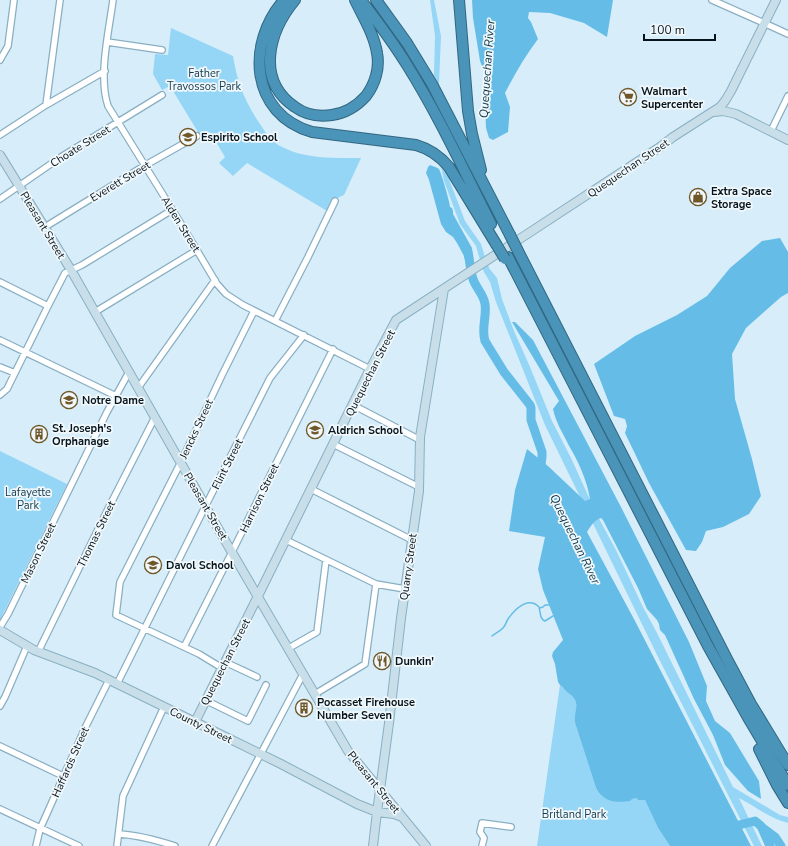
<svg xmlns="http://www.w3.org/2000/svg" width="788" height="846" font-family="'Nunito Sans',sans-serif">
  <rect width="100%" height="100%" fill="#d7eefa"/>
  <path fill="#95d5f6" d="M430,0H434L441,36L439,84L434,75L435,36Z
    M171,28L233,56C237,82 245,102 260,124C265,132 271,141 280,146C283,148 288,149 291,151C314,159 337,158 361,158L344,195L331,201L327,211L247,163L233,176L219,163L225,157L210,132L201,137L170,86L162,90L153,74L155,54L168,55Z
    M439,157L445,164L449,179L465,221L481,244L485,257L480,260L476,246L460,224L444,181Z
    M488,264L489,268L497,278L502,299L514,331L530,367L552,421L571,458L597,515L616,550L643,607L657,633L733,787L780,815L788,817V823C770,819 755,806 739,798L762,846H754L658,657L545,425L496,302L490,282L484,272L482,267Z
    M0,451L67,484L0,620Z
    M560,685L564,687C566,693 572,694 575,700C578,707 575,709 575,716C574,719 575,723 576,726L596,788C604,805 621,800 636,798L638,800H645L658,828L670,846H537Z"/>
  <path fill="#65bde7" d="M472,0H613L607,37L584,23L550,13L529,12L528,18L531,22L538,39C525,56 515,74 505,93L510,107L508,132L493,140L489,138L486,128L485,105L488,81L480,61L473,18Z
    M430,165C432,166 437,167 439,169C441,172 450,203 450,207L452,208L453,211V214L472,248L473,261L466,264L464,256L457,243L453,237L446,232L441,224L429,180L426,173L428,167Z
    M780,238L788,252V293L781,297L746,328L732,354L735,399L752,459L761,496L749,514L723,527L706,531L702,542L696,551L686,550L649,483L625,433L627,426L625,419L614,416L594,364L635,336L677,315L707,296L730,268L762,241Z
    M512,322H515L533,340L621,507L689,642L707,686L706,701L715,721L730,733L759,781L761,799L748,791L725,765L713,735L694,699L665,635L660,630L659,624L657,620L647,609L638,588L603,520L601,518C594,520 591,526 587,532L634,619L751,846H670L658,828L645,800H638L636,798L632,799L630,801C616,803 603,802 596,788L576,726C575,723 574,719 575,716C575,709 578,707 575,700C572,694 566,693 563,687L560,685L558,682L555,664L552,656L553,652L563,640L543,590L538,569L545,537L509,531L515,490L527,449L548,466L585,501L590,499C587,480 578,461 568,444C562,431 556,423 553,409L559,401Z"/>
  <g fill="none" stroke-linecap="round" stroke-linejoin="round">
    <path stroke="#65bde7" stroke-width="1.5" d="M540,608L543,607L545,605H549
      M492,636C496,633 500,631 503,628C506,625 506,622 508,619C515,609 528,596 539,607L541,617L543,620L545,621L553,616"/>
    <path stroke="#65bde7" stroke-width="9" d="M468,252C470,261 470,270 473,279C476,288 484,295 485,304C487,316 481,329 485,341L504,372L530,405L531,408V420L542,452V457L540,473
      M730,822L735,826L755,821L761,826L770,846
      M763,828L775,837L781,846"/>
    <g stroke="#8aafc2" stroke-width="8">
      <path id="street" d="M113,0C109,31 98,76 108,106L183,227L217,284L226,294L243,305L370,369
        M712,0L764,23L788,34
        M107,42L162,50
        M0,60L8,46L14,0
        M46,105L60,0
        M771,131L788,96
        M0,135L46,105L105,71
        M0,199L61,157L162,95
        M45,227L144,166L197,136
        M0,282L48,306
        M95,312L197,250
        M275,321L308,257L335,201
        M0,340L116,396
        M0,367L15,373
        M138,388L215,280
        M0,395L7,389L48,306L65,273L82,265L172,210
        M353,405L420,440
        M333,444L419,487
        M311,489L412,540
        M286,540L376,584L405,589
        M0,627L8,614L107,412L129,372
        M184,647L232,552L333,349
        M289,648L317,632L326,560
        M38,652L108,509L155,417
        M225,662L257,677
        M222,668L199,654L116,615L120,582L181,462L222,375L254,311
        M117,684L206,505L270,378L304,335
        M315,694L365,664L376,584
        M205,700L248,721L266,685
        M0,706L5,697L27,646
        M0,746L63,776
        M0,809L79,846
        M119,834C138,835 156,840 175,846
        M36,846L40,829L86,726L109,680
        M117,846L123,796L164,707
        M212,846L303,674
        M482,846L484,838L480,832L482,823L511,827"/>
    </g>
    <g stroke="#8aafc2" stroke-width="10">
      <path id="secondary" d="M714,112L723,111L736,114L788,140
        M0,155L71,270L223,537L348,751L426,846
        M0,630L34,650L95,673L226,737L281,764L357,804L377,812L394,814L402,817
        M195,722L258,596L370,369L396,320L660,147L673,137L720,107L725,101L731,91L776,0
        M373,846L377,812L389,723L401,618L419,491L420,437L444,289"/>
    </g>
    <g stroke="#326781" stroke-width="12">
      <path id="highway" d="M284,0C246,43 250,114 312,132L416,145C430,149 440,156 449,167L496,244
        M295,0C269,31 255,80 295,107C306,115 319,117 332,115C346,113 357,106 366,96C375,84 380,68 377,53C374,34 363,17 355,0
        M361,0C377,21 393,42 407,65C439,116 464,171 491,224
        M376,0L407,43L432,84L510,235
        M459,0L468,111L472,134L481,170
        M518,251L727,659L751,704L788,765
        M508,257L708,646L750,721L788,785
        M759,749L777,785L788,803"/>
    </g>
    <use href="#street" stroke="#fff" stroke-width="5.5"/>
    <use href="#secondary" stroke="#c8dfea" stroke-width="8"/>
    <use href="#highway" stroke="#4994b8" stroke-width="10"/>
    <g stroke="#326781" stroke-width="12" stroke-linecap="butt">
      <path id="highway-bridge" d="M510,235L518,251
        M496,244L505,259"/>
    </g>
    <use href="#highway-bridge" stroke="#4994b8" stroke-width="10"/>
  </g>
  <defs>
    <g id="supermarket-ring" transform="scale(0.9)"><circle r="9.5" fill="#f0f8fc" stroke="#705728" stroke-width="1.5"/><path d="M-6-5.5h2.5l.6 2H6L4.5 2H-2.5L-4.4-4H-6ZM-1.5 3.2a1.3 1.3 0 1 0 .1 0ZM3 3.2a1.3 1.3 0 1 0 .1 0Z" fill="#705728"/></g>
    <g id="school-ring" transform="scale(0.9)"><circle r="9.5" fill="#f0f8fc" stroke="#705728" stroke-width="1.5"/><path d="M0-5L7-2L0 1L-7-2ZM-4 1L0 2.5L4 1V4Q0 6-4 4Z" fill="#705728"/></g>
    <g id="shop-ring" transform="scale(0.9)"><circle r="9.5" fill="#f0f8fc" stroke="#705728" stroke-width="1.5"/><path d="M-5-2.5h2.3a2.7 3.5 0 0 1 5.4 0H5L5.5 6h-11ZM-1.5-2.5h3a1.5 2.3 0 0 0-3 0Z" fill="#705728"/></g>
    <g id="building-ring" transform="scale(0.9)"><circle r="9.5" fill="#f0f8fc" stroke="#705728" stroke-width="1.5"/><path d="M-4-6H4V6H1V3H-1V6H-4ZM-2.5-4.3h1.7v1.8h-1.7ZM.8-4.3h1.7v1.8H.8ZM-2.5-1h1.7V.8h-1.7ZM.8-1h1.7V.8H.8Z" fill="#705728"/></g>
    <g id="restaurant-ring" transform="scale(0.9)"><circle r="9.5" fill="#f0f8fc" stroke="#705728" stroke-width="1.5"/><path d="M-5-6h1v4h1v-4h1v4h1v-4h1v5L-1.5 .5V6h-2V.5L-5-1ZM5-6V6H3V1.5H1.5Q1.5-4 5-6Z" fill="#705728"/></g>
  </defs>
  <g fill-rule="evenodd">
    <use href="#supermarket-ring" x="628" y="97"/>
    <use href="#school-ring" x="188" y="137"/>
    <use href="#shop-ring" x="698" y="197"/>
    <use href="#school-ring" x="69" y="400"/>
    <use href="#school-ring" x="315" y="430"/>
    <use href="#building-ring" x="39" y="434"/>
    <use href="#school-ring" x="153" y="565"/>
    <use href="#restaurant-ring" x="382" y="661"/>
    <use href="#building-ring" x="304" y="708"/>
  </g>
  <g text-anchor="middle" stroke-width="3.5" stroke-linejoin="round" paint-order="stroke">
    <g font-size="11" fill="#12394b" stroke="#f0f8fc">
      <text x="204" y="77">Father<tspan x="204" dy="13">Travossos Park</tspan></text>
      <text x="28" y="496">Lafayette<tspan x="28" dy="13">Park</tspan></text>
      <text x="574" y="818">Britland Park</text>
    </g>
    <g font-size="11" font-weight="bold" fill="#07141b" stroke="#f0f8fc" text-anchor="start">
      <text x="641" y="95">Walmart<tspan x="641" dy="13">Supercenter</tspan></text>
      <text x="201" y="141">Espirito School</text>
      <text x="711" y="195">Extra Space<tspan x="711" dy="13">Storage</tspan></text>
      <text x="82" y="404">Notre Dame</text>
      <text x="52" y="432">St. Joseph's<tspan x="52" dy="13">Orphanage</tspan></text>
      <text x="328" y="434">Aldrich School</text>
      <text x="166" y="569">Davol School</text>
      <text x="395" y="665">Dunkin'</text>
      <text x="317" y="706">Pocasset Firehouse<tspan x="317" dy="13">Number Seven</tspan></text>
    </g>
    <g font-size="11" fill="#07141b" stroke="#f0f8fc">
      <text transform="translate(80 146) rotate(-32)" y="4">Choate Street</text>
      <text transform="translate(628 168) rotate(-34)" y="4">Quequechan Street</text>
      <text transform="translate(120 181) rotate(-31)" y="4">Everett Street</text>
      <text transform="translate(181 224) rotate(58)" y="4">Alden Street</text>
      <text transform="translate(43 225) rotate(59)" y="4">Pleasant Street</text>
      <text transform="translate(370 373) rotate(-63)" y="4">Quequechan Street</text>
      <text transform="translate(196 429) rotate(-65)" y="4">Jencks Street</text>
      <text transform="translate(227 464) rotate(-63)" y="4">Flint Street</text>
      <text transform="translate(259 498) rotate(-64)" y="4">Harrison Street</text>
      <text transform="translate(206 506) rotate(60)" y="4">Pleasant Street</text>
      <text transform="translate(96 534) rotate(-64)" y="4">Thomas Street</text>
      <text transform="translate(38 553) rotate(-64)" y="4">Mason Street</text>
      <text transform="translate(408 567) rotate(-82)" y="4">Quarry Street</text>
      <text transform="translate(225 662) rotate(-63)" y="4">Quequechan Street</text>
      <text transform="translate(201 725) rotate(26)" y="4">County Street</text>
      <text transform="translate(70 762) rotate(-66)" y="4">Haffards Street</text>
      <text transform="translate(374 782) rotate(51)" y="4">Pleasant Street</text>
    </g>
    <g font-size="12" font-style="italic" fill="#0c3445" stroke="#f0f8fc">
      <text transform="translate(487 69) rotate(-86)" y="4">Quequechan River</text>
      <text transform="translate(575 539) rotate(64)" y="4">Quequechan River</text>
    </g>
  </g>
  <path d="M644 34v6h71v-6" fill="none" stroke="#07141b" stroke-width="2"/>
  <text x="650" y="34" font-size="12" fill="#07141b" stroke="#f0f8fc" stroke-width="3" paint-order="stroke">100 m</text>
</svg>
